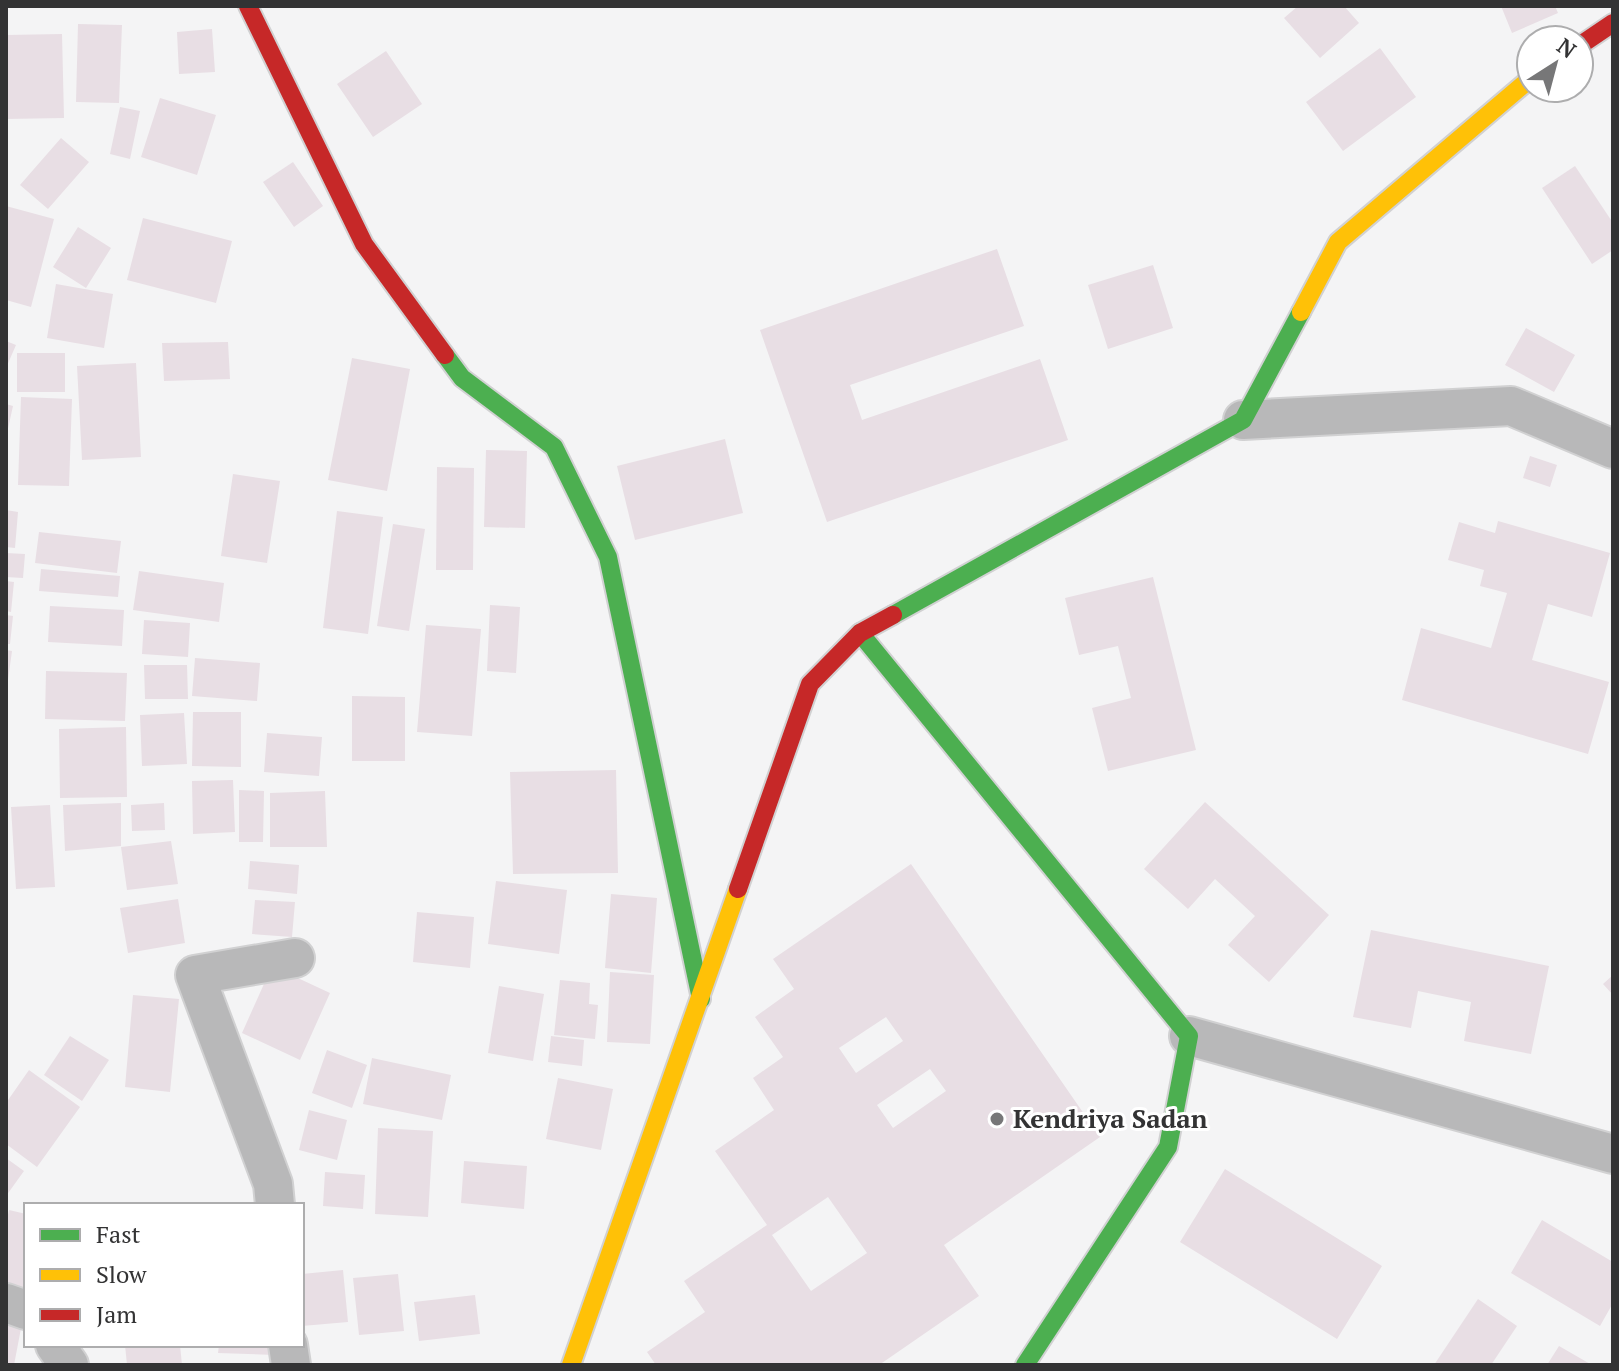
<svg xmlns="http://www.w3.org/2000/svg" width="1619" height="1371" font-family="'PT Serif',serif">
  <rect width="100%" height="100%" fill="#f4f4f5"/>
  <path fill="#e8dee4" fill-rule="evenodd" d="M1298,6H1344L1359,23L1320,58L1284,18Z
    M1501,6H1555L1558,13L1512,33Z
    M78,24L122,25L119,103L76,102Z
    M212,29L215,72L179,74L177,32Z
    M62,34L64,118L6,119V35Z
    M1380,48L1416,97L1343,151L1306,102Z
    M386,51L422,104L373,137L337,84Z
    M160,98L216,115L197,175L141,157Z
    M120,107L140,111L130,159L110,154Z
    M61,138L89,162L48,209L20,185Z
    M293,162L323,206L294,227L263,182Z
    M1575,166L1613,223V250L1592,264L1542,188Z
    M6,206L54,219L31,307L6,300Z
    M143,218L232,241L216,303L127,280Z
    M78,227L111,248L86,288L53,267Z
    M997,249L1024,326L850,385L862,420L1040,359L1068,440L827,522L760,330Z
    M1153,265L1173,328L1108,349L1088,285Z
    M56,284L113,294L104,348L47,338Z
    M1526,328L1575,355L1554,392L1505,365Z
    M6,341L16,345L6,368Z
    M228,342L230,379L164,381L162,343Z
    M17,353H65V392H17Z
    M352,358L410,369L387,491L328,480Z
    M136,363L141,457L82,460L77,366Z
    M21,397L72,399L69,486L18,485Z
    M6,404L13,406L7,433H6Z
    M725,439L743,513L635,540L617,466Z
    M486,450L527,451L525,528L484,527Z
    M1530,456L1557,465L1550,487L1523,478Z
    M437,467L474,468L473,570H436Z
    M233,474L280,481L267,563L221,556Z
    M6,510L18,512L15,548L6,547Z
    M337,511L383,517L368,634L323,628Z
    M1498,521L1610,553L1592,617L1548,604L1532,660L1609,682L1588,754L1402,700L1421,628L1491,648L1507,593L1480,586L1484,570L1448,560L1459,522L1495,533Z
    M393,524L425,529L409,631L377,626Z
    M39,532L121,541L117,573L35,563Z
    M6,553L25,554L23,578L6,577Z
    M41,569L120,576L118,597L39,591Z
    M139,571L224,583L219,622L133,610Z
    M1153,577L1196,750L1108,771L1092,708L1131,698L1118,646L1079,655L1065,598Z
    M6,581L14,582L11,612L6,611Z
    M490,605L520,607L516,673L487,671Z
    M50,606L124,610L122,646L48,642Z
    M6,615L13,616L10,644H6Z
    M144,620L190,623L188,657L142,654Z
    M426,625L481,629L472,736L417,732Z
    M6,650L12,651L8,680H6Z
    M195,658L260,663L257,701L192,696Z
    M144,665H187L188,699H145Z
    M46,671L127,673L125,721L45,719Z
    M352,696L405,697V761H352Z
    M193,712H241V767L192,766Z
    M184,713L187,764L142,766L140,715Z
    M126,727L127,797L60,798L59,729Z
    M267,733L322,737L319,776L264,772Z
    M616,770L618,873L513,874L510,772Z
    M233,780L235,832L193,834L192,781Z
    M239,790L264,791L263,842H239Z
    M325,791L327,847H270V793Z
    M1205,802L1329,915L1269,982L1228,945L1255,916L1215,879L1188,909L1144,869Z
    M121,803V846L65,851L63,805Z
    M164,803L165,830L132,831L131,805Z
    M50,805L55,887L16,889L11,807Z
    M171,841L178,884L127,890L121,847Z
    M250,861L299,865L297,894L248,889Z
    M911,864L1100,1137L944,1245L979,1296L879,1365H656L647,1352L705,1312L684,1281L767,1225L715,1151L774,1110L753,1078L783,1057L755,1017L794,989L773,959ZM886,1017L903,1041L856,1073L839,1048ZM930,1069L946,1091L893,1128L877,1105ZM828,1197L867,1253L811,1291L772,1235Z
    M496,881L567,890L559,954L488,944Z
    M611,894L657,898L651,973L605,968Z
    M178,899L185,943L128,953L120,908Z
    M255,900L295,902L292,937L252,934Z
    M417,912L474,917L470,968L413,962Z
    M1371,930L1549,966L1531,1054L1464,1041L1471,1002L1418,991L1411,1028L1353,1017Z
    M272,966L330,993L300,1060L242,1033Z
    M610,972L654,975L650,1044L607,1042Z
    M1613,975V995L1603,984Z
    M560,980L590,983L589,1004L598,1005L595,1039L554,1035Z
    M499,986L544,994L533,1061L488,1053Z
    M133,995L179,999L170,1092L125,1087Z
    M70,1036L109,1060L82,1101L44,1075Z
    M551,1036L584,1040L582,1066L548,1062Z
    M327,1050L367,1065L352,1108L312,1093Z
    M372,1058L451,1075L442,1120L363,1104Z
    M29,1070L80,1107L37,1167L6,1144V1103Z
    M558,1078L613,1089L601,1150L546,1139Z
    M309,1110L347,1120L337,1160L299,1150Z
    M378,1128L433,1131L428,1217L375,1214Z
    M6,1158L24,1171L6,1196Z
    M464,1161L527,1166L524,1209L461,1203Z
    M1225,1169L1382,1266L1337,1339L1180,1242Z
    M325,1172L365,1175L363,1209L323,1206Z
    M9,1210L26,1214V1301L6,1297V1224Z
    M1542,1220L1613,1262V1303L1600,1326L1511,1273Z
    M343,1270L348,1322L302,1326V1274Z
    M398,1274L404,1331L359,1335L353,1278Z
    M475,1295L480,1334L419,1341L414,1302Z
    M1478,1299L1517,1326L1491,1365H1434Z
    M6,1320L22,1323L14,1365H6Z
    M125,1345H180L182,1365H127Z
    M219,1345H276V1355L218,1353Z
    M1559,1346L1592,1365H1547Z"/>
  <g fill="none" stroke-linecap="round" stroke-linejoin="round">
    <g stroke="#d1d1d2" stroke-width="42">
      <path id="street" d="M1243,420L1511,406L1613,449
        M1189,1036L1613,1154
        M275,1205L273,1184L195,975L295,958
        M6,1303L26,1310
        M55,1345L69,1365
        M288,1345L291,1365"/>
    </g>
    <g stroke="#d1d1d2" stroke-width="22">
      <path id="fast" d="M445,355L462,378L554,447L608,557L701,999
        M893,615L1243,420L1301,312
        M860,633L1189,1036L1168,1147L1025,1365"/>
    </g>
    <g stroke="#d1d1d2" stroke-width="22">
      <path id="slow" d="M1301,312L1338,242L1531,78
        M571,1365L738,889"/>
    </g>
    <g stroke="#d1d1d2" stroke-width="22">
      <path id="jam" d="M248,6L364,244L445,355
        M1579,46L1613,23
        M738,889L810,684L860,633L893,615"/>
    </g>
    <use href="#street" stroke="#b8b8b9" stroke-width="38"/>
    <use href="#fast" stroke="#4caf50" stroke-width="18"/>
    <use href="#slow" stroke="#ffc107" stroke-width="18"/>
    <use href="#jam" stroke="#c62828" stroke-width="18"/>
  </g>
  <circle fill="#777778" stroke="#fff" stroke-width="3" cx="997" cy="1119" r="8"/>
  <g text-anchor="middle" stroke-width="6" stroke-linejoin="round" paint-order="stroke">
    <g font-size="26" font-weight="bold" fill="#333334" stroke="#fff" text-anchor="start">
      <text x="1013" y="1128">Kendriya Sadan</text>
    </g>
  </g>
  <rect width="1619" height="1371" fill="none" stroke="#333334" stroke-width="16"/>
  <rect x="24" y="1203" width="280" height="144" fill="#ffffff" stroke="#adadae" stroke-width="2"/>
  <rect x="40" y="1229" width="40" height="12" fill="#4caf50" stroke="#adadae" stroke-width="2"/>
  <text x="96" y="1243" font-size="24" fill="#333334">Fast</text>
  <rect x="40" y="1269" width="40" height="12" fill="#ffc107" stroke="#adadae" stroke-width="2"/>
  <text x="96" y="1283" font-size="24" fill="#333334">Slow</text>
  <rect x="40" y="1309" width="40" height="12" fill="#c62828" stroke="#adadae" stroke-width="2"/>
  <text x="96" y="1323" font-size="24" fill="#333334">Jam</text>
  <g transform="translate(1555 64) rotate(36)"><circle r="38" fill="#ffffff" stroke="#adadae" stroke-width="2"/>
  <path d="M0-6L14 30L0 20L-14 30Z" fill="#777778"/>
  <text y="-12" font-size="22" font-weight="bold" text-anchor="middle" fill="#333334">N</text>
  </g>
</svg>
